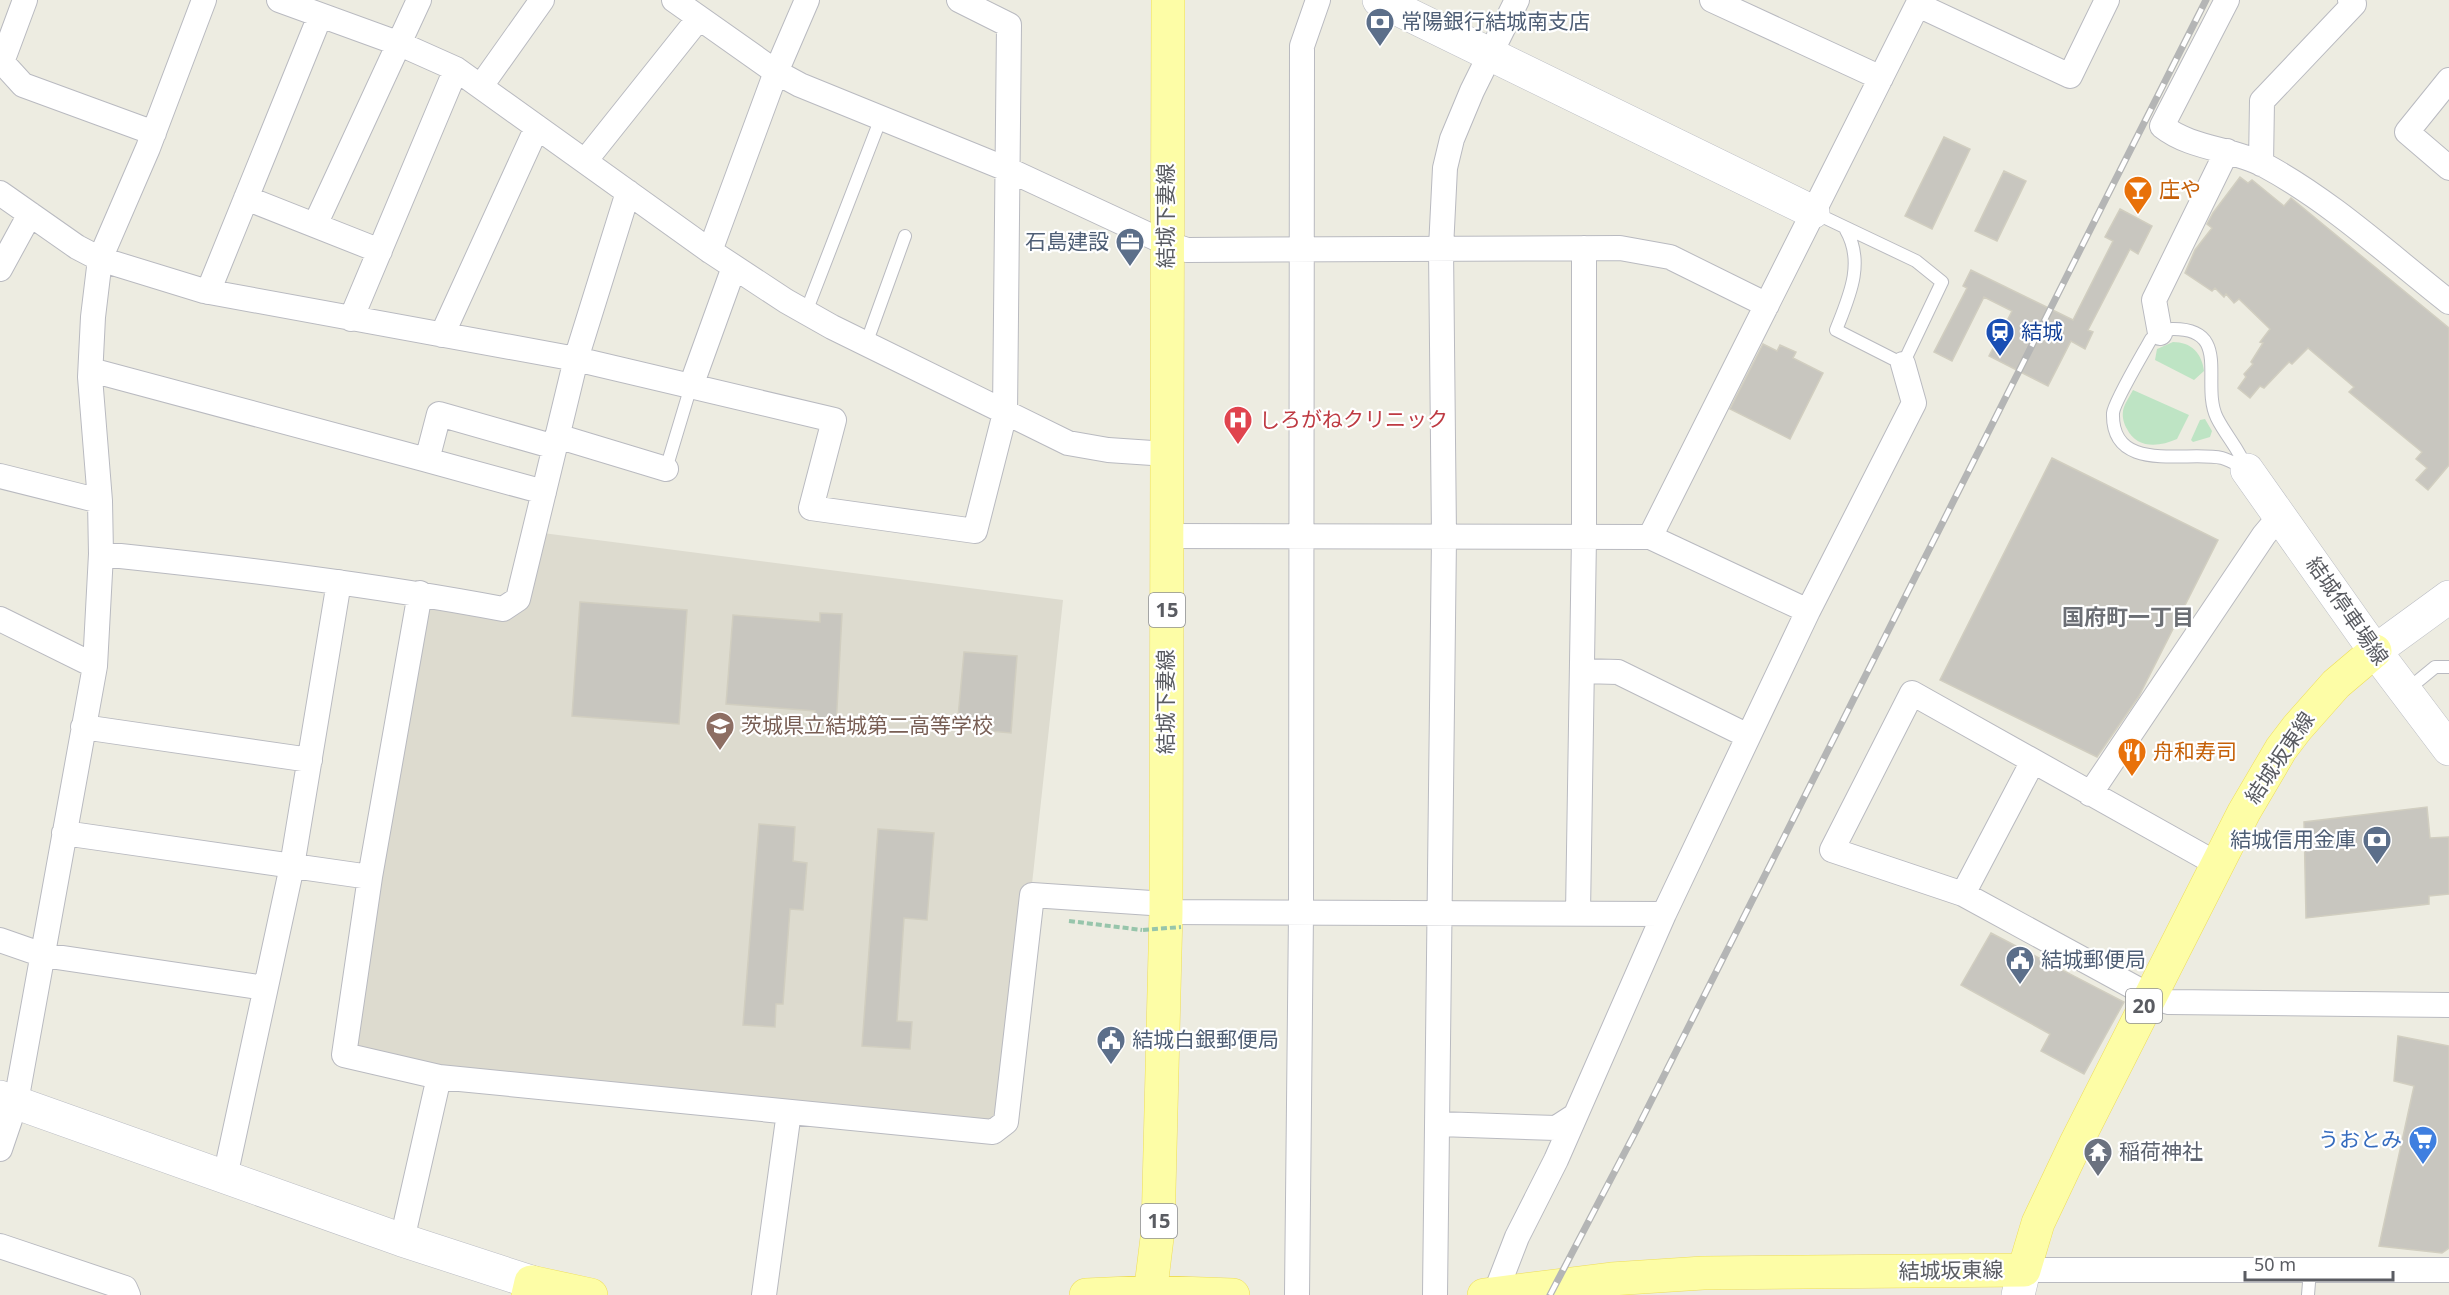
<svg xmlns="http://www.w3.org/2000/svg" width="2449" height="1295" font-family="'Noto Sans','Noto Sans JP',sans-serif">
  <rect width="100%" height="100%" fill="#edece1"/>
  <path fill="#dddbcf" d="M535,532L1063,600L1006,1122L789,1112L344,1055L420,593L503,609Z"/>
  <path fill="#bee4c4" d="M2173,342C2191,342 2202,353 2204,371L2194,380L2155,360L2157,349Z
    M2133,390L2189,415L2177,439C2159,447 2137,449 2127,429C2124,424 2122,417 2123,411C2124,404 2130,396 2133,390Z
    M2205,419L2212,431L2210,437L2193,442L2191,440L2200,420Z"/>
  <path fill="#c8c6bf" stroke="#d1cec0" stroke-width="1.5" d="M1944,137L1970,149L1932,229L1905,216Z
    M2004,171L2026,181L1997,241L1975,231Z
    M2240,177L2248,183L2252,180L2284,206L2291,198L2449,328V465L2428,490L2416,480L2427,468L2416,459L2422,452L2349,392L2354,387L2308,348L2292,364L2289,362L2264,388L2260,386L2250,398L2238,388L2246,377L2244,374L2253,364L2251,362L2263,343L2260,342L2270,329L2239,299L2234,303L2226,294L2224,297L2215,288L2212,291L2185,273L2195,250L2212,228L2207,224L2213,213Z
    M2120,209L2152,226L2138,254L2130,249L2088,330L2093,332L2085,349L2071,341L2048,386L1989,356L2012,311L1984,297L1952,361L1934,352L1967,288L1963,286L1971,270L2073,320L2113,241L2105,237Z
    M1763,344L1777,351L1780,345L1796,352L1793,358L1823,373L1790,439L1730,409Z
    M2052,458L2218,540L2139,696L2097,757L1940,680Z
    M580,602L687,610L679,724L572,716Z
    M820,613L842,614L836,727L814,726L815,711L726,704L733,615L820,622Z
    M964,652L1017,656L1011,733L957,728Z
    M2427,807L2430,838L2449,837V894L2429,896V904L2306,918L2304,822Z
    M759,824L795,827L793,861L807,863L803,910L790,909L783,1004H776L775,1027L743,1025Z
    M878,829L934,833L927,920L904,918L897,1021L912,1022L910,1049L862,1046Z
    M1991,933L2124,1002L2084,1074L2041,1051L2050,1034L1961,985Z
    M2398,1036L2449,1046V1248L2442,1253L2379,1246L2414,1086L2394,1081Z"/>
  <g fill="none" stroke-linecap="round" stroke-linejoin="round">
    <g stroke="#b9bac0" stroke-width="14">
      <path id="lane" d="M1813,212L1916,261L1942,282L1903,364L1836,330C1849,297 1865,263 1846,230
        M806,312L881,118
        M2172,329C2233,328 2200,384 2217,418C2226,436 2240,450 2247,470C2239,466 2230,460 2222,458C2188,450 2111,475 2113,413C2114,402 2144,352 2151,339L2160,333Z
        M866,344L905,236
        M666,469L691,386
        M2407,690L2435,667H2449
        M2308,1295L2310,1270"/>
    </g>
    <g stroke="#b9bac0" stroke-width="26">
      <path id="street" d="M25,0L2,62L23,85L154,133
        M279,0L400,44L456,69L710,251L786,301L832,327L1068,443L1108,450L1167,454
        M674,0L776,72L800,85L1009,170L1166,243L1187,250L1620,248L1670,257L1767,305
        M1712,0L1881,78
        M2227,0L2162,126C2191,149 2231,148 2264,165C2331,201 2389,255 2449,302
        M1918,5L2070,76L2107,0
        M2449,80L2407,132L2449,168
        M481,86L542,0
        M585,161L699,18
        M2261,164L2262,101L2354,4L2350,0
        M628,192L576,359L834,420L811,508L975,531L1005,413L1009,25L959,0
        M0,193L77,247L100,259L204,291L576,359L518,599L503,609C370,584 236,568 101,554
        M246,198L380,251
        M315,225L419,0
        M710,251L776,72L807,0
        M0,269L30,214
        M208,292L320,16
        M351,319L456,69
        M2160,333L2154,300L2227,151
        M442,335L537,127
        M91,370L427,460L439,414L555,447
        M691,386L734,267
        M557,436L666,469
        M427,460L544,492
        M0,476L100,501
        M1167,536L1650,537L1920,0
        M1650,537L1808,611
        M0,619L95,666
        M1582,671L1618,672L1748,736
        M83,727L310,760
        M2090,794L2264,535L2280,516
        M64,833L370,877
        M2217,864L1912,693L1832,850L1963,894L2150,996L2169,1002L2449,1005
        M1963,894L2033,761
        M1166,912L1664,914
        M1578,913L1584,537V248
        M0,940L43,955L265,988
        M439,1077L993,1132L1006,1122L1032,895L1166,904
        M1439,1124L1556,1128L1573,1117
        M0,1149L16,1102L95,666L101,554L100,501L90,377L93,317L100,259L148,148L204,0
        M225,1177L292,866L339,582
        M402,1240L439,1077L344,1055L370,877L420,593
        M0,1246L125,1288L128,1295
        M2024,1270H2449
        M1495,1294L1517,1237L1556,1160L1664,914L1808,611L1914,403L1903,364
        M764,1295L789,1112
        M1297,1295L1301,913L1302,46L1318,0
        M1435,1295L1444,537L1441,248L1445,168L1452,139L1472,91L1517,0"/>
    </g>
    <g stroke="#babcc3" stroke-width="34">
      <path id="secondary" d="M1379,0L1813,212
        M2247,470L2375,651L2449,749
        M2375,651L2449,597
        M0,1097L402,1240L531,1282
        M2018,1295L2024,1270"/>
    </g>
    <g stroke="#eedd59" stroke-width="34">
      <path id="primary" d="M528,1295L531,1282L591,1295
        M1086,1295L1151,1292L1233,1295
        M1150,1295L1158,1230L1166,912L1168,0
        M1484,1295L1611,1279L1703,1273L2024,1270L2038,1223L2075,1145L2244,812L2281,749L2297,728L2336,684L2375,651"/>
    </g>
    <path stroke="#97c5ab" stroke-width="4" stroke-dasharray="6 3" stroke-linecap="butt" d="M1069,921L1142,930"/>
    <use href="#lane" stroke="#fff" stroke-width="12"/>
    <use href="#street" stroke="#fff" stroke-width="24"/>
    <use href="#secondary" stroke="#fff" stroke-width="33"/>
    <use href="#primary" stroke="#fdfda6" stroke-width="33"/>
    <g stroke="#b4b5b5" stroke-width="7">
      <path id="rail" d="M1550,1295L1637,1129L2206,0"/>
    </g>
    <use href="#rail" stroke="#fff" stroke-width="4.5" stroke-dasharray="14" stroke-linecap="butt"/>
    <path stroke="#97c5ab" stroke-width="4" stroke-dasharray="6 3" stroke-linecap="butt" d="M1143,930L1181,927"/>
  </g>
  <defs>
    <g id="bank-pin" transform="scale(1.5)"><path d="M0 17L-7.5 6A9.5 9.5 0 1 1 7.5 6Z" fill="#5c6f8a" stroke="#fff"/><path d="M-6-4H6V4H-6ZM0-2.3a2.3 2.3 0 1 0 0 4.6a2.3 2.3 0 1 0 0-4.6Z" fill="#fff"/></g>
    <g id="bar-pin" transform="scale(1.5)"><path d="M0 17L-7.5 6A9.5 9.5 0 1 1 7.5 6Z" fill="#e8710a" stroke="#fff"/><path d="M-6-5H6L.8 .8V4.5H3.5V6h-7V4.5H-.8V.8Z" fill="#fff"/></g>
    <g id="office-pin" transform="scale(1.5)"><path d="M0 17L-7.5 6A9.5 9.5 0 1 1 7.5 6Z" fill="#5c6f8a" stroke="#fff"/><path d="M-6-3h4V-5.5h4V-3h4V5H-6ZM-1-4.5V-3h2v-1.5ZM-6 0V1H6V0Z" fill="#fff"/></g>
    <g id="station-pin" transform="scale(1.5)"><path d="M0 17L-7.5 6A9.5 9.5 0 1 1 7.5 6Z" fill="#1a4fb4" stroke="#fff"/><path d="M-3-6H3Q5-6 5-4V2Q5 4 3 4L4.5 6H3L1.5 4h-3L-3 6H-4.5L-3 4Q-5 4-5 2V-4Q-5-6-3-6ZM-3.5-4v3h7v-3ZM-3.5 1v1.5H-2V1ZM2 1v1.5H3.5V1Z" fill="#fff"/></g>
    <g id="hospital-pin" transform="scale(1.5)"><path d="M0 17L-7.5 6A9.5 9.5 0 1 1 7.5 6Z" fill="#e0444e" stroke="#fff"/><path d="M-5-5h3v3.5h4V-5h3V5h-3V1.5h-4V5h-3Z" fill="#fff"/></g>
    <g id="school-pin" transform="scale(1.5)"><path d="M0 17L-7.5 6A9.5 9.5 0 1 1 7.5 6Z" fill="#8d6e63" stroke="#fff"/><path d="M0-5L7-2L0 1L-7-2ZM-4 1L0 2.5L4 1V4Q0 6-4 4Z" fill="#fff"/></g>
    <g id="restaurant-pin" transform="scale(1.5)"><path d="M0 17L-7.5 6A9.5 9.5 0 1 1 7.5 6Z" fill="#e8710a" stroke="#fff"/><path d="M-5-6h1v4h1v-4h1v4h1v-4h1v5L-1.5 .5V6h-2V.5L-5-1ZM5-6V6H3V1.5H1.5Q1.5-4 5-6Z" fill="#fff"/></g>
    <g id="civic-pin" transform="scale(1.5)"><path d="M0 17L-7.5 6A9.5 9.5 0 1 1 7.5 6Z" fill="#5c6f8a" stroke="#fff"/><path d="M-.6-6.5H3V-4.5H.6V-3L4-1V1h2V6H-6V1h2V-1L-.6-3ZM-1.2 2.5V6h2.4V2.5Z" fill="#fff"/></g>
    <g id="supermarket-pin" transform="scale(1.5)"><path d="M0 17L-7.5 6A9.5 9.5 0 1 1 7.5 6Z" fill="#3f7fe0" stroke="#fff"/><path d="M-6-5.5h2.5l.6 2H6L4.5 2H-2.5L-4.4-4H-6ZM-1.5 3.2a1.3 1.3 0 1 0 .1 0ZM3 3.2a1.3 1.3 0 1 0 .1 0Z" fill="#fff"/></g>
    <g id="temple-pin" transform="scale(1.5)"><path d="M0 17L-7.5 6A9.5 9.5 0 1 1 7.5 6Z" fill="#6b7280" stroke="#fff"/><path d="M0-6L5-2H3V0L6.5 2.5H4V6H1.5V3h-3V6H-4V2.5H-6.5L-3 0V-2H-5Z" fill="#fff"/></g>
  </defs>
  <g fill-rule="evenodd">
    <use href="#bank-pin" x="1380" y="22"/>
    <use href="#bar-pin" x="2138" y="190"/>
    <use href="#office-pin" x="1130" y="242"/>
    <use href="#station-pin" x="2000" y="332"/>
    <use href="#hospital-pin" x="1238" y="420"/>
    <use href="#school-pin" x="720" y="726"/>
    <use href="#restaurant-pin" x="2132" y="752"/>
    <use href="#bank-pin" x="2377" y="840"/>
    <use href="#civic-pin" x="2020" y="960"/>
    <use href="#civic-pin" x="1111" y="1040"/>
    <use href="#supermarket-pin" x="2423" y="1140"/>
    <use href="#temple-pin" x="2098" y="1152"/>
  </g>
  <g text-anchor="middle" stroke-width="4.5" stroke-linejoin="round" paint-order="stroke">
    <g fill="#fff" stroke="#8c8d91" stroke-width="1.5">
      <rect x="1149" y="593" width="36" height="34" rx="4.5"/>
      <rect x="2126" y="989" width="36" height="34" rx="4.5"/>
      <rect x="1141" y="1204" width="36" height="34" rx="4.5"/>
    </g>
    <g font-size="20" font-weight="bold" fill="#5a5c62">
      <text x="1167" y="617">15</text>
      <text x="2144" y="1013">20</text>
      <text x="1159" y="1228">15</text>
    </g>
    <g font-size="21" fill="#4e5e75" stroke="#fff" text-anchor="start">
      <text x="1401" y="29">常陽銀行結城南支店</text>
      <text x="1109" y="249" text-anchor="end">石島建設</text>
      <text x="2356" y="847" text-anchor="end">結城信用金庫</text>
      <text x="2041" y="967">結城郵便局</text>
      <text x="1132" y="1047">結城白銀郵便局</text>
    </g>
    <g font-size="21" fill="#c56008" stroke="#fff" text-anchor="start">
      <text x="2159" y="197">庄や</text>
      <text x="2153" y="759">舟和寿司</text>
    </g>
    <g font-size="21" fill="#5a5c62" stroke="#fff">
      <text transform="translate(1166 216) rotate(-90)" y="7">結城下妻線</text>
      <text transform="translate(2347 611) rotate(55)" y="7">結城停車場線</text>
      <text transform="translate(1166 702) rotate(-90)" y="7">結城下妻線</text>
      <text transform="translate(2280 758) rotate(-56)" y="7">結城坂東線</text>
      <text transform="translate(1951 1271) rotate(-1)" y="7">結城坂東線</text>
    </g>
    <g font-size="21" fill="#164399" stroke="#fff" text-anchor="start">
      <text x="2021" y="339">結城</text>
    </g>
    <g font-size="21" fill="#be3a42" stroke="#fff" text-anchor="start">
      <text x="1259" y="427">しろがねクリニック</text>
    </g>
    <g font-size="21" fill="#785e54" stroke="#fff" text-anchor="start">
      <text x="741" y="733">茨城県立結城第二高等学校</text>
    </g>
    <g font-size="21" fill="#366cbe" stroke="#fff" text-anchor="end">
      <text x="2402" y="1147">うおとみ</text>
    </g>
    <g font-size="21" fill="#5b616d" stroke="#fff" text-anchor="start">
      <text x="2119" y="1159">稲荷神社</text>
    </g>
    <g font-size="22" font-weight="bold" fill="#6b6e74" stroke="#fff">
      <text x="2128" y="625">国府町一丁目</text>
    </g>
  </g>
  <path d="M2245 1271v9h148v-9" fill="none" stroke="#5a5c62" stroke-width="3"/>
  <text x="2254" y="1271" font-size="18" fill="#5a5c62" stroke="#ffffff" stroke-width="4.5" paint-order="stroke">50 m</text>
</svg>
